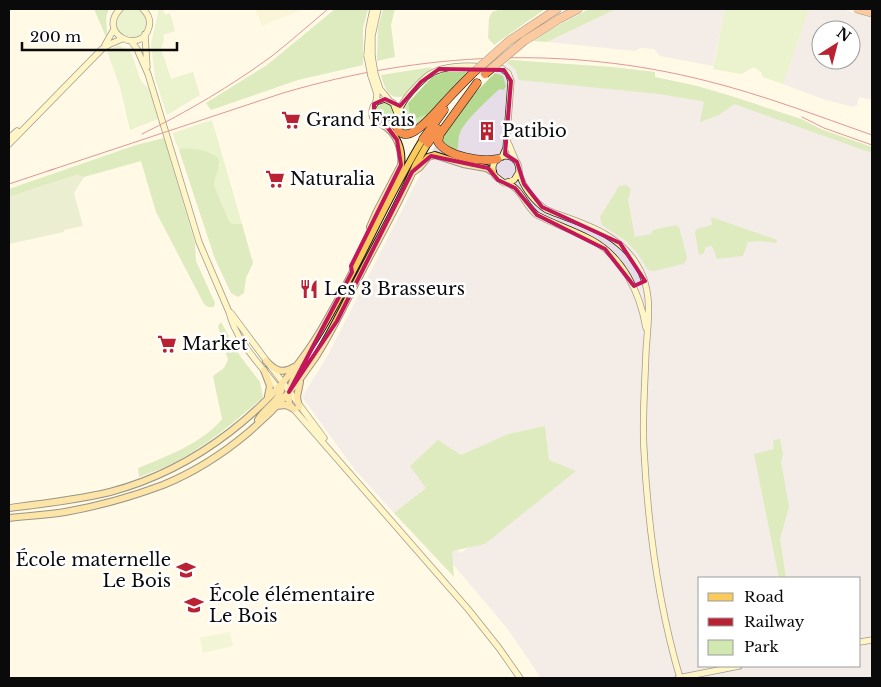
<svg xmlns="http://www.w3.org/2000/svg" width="881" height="687" font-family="'Libre Baskerville',serif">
  <rect width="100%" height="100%" fill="#fff9e6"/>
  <path fill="#e7dde9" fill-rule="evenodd" d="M616,9H725L713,66L660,56L654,49L640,48L635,51L547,42Z
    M809,9H842L872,18V100L859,97L857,105L853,107L823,99L783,84ZM821,30H851V60H821Z
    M510,60L611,67L655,72V77L697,86L731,96L801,119L823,130L872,147V678H541L507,628L445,555L453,546L461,553L575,471L549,460L545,426L508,434L461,455L426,488L394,513L355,470L302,397L328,355L440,136L494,74ZM700,578H860V666H700Z"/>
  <path fill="#f4eec7" d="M255,9H303L262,26Z"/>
  <path fill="#d1e8b1" d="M116 23a15 15 0 1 1 30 0a15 15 0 1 1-30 0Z
    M159,9H163L165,15L170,13L175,31L163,35L164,40L161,49L171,79L193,72L200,95L167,115L155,78L151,44Z
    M725,9H809L783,84L763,77L761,72L754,67L741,74L713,69Z
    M118,45L130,51L132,55L141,81L149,89L158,119L130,130L120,87L107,51Z
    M374 112a10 10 0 1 1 20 0a10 10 0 1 1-20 0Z
    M408,103L410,116L413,119L429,114L415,129L405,130C394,123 401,110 408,103Z
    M212,120L242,224H232L229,221L214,185V180L220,164L213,153L183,148L179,150C177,144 174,140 173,133Z"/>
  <path fill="#b5d990" d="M94,9H109C103,21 109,27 106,37Z
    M335,9H368L363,28V65L298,80L211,110L206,103L267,65Z
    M383,9H395L391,25L395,57L377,61L378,28Z
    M501,9H545L494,45L488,38L489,18L492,12Z
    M589,9H616L547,42L533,41L544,33Z
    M510,60L611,67L655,72V77L697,86L731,96L801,119L823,130L872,147V153L734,104L719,115L700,122L704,102L701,101L659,94L519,80L515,69L507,63Z
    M432,67L404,96C389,101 384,87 381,75Z
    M445,72H467L429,114L414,119L410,116L408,103L432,77Z
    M495,73L503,76L506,87L503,90L500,89L497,91C487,101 465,120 460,133C457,139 460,145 456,152C452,149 442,145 442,140C440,127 485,83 495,73Z
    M164,138L195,243L196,261L215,303L214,307H208L204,304L156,212L141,161L84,177L77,175L9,197V189L136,145Z
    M183,148C193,149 222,150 219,165C218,173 214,178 214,185L229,221L232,224H242L253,263L246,278L244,293L238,297L231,293L215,259L179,150Z
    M626,185L631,189L628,200L635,237L651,234L653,230L676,225L679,227L687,257L686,261L683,264L654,271L648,270L638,254L626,241L602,225L600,217L619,186Z
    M711,217L777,240L776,243L761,241L748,242L743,256L717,259L712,246L706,247L703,254L699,255L695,232L697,229L712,225Z
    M221,322L240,356L260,382L263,397C236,421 208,444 175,462C164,468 151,472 139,477L138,468C165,457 203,443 222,419L213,376L224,368L228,360L218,326Z
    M545,426L549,460L576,471L485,544L452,551L454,577L394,513L426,488L410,466L438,440L461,455L508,434Z
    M780,439L783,454L781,461L789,507L780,539L786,578H779L754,454L774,449L773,440Z"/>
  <path fill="#d5dfba" d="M77,175L84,177L74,193L83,226L64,230V232L9,244V197Z"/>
  <path fill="#e2efc3" d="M230,632L233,646L203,653L200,638Z"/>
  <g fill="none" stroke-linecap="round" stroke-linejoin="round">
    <g stroke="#2c2c2c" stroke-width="7">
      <path id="secondary" d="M120,9C96,34 142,56 149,27C151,20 148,14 143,9
        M145,34L147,67
        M131,41L137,49L148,74L199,242L229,312C236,342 262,366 280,391
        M105,45L114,29
        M367,56L369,28L373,9
        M372,56V36L378,9
        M375,74L380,89L389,100
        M371,76L377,94L376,102
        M397,113L393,103L385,99L376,102C372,107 370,114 374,120C378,125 386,126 391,123C397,119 397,112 401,106C407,95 417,85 426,77C443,62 480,66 501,68L508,73L511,81L506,148L502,157
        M9,138L17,131
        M507,140L515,159
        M9,144L102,49L110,44L122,39
        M519,172L514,180L504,183L495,176C492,171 492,166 495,161C500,155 511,154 516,161C520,165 518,170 520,176C524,188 535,203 547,210C579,223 616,231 636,263C654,290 648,320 646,351C645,384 642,417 644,450C648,526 658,604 680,678
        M507,183C521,188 525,206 537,215C554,224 573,230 590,239C623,256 640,293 646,328
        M231,313L324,438
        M291,406L468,609L499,648L520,678
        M860,642L872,640
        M678,678L739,666"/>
    </g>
    <g stroke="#1b1b1b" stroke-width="8">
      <path id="primary" d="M413,172L419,168L428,157L435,155L463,164L486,168L493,172
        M370,227L376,213L401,165C403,150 397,133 383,125
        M266,361C276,371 282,374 294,367
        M264,370L270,386L268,396
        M289,403C288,390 292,381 298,369
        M276,406L286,405L294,409
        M299,407L297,397L300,382
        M258,420C265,407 283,400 282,383
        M9,508C42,504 77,500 110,492C197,469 275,407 321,330C358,268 385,201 423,139
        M9,518C27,516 47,515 65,512C99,506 131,497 163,485C224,460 279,412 315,358C332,332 345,303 360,275C379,238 400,202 416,164L428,143"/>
    </g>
    <g stroke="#1b1b1b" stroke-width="9">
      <path id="highway" d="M858,9L872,13
        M509,41L557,9
        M524,41L559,19L578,9
        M477,83L440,134L438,142C448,157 481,162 497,159
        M395,119C400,158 436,111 445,102C454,92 464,82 473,73
        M423,139L444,110
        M428,143L438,129"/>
    </g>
    <use href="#secondary" stroke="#ffefa1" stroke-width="5.5"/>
    <use href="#primary" stroke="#facb5b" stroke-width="6"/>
    <use href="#highway" stroke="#f6914d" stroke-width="8"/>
    <path stroke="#b92232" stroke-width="1" d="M802,117L824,128L872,145
      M142,134C187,112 231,86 272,56C291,41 309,25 328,9
      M48,171L283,93C422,52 566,45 707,81C763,95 818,116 872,135
      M9,184L54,169"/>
    <g stroke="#2c2c2c" stroke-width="7" stroke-linecap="butt">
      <path id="secondary-bridge" d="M367,56L371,76
        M372,56L375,74"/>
    </g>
    <g stroke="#1b1b1b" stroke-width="9" stroke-linecap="butt">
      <path id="highway-bridge" d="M473,73L509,41
        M485,74L524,41"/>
    </g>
    <use href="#secondary-bridge" stroke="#ffefa1" stroke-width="5.5"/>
    <use href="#highway-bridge" stroke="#f6914d" stroke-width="8"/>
  </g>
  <path d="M0 0H881V687H0ZM439,69L504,70L511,81L505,154L517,162L524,184L542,207L620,243L645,281L634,286L605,249L537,215L515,188L498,180L488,168L431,156L412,172L337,321L289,392L352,272L351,266L401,165L397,140L388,128L374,119V104L385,99L400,106L421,82Z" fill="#fff9e6" fill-opacity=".55" fill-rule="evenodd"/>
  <path fill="none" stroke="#c2185b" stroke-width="4" stroke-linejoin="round" d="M439,69L504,70L511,81L505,154L517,162L524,184L542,207L620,243L645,281L634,286L605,249L537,215L515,188L498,180L488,168L431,156L412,172L337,321L289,392L352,272L351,266L401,165L397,140L388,128L374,119V104L385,99L400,106L421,82Z"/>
  <defs>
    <g id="supermarket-bare" transform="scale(1.5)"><path d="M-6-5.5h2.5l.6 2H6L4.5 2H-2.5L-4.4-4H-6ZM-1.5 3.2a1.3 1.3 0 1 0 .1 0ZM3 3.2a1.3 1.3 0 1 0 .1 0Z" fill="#b92232" stroke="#fff" stroke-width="2.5" paint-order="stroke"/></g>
    <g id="building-bare" transform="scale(1.5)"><path d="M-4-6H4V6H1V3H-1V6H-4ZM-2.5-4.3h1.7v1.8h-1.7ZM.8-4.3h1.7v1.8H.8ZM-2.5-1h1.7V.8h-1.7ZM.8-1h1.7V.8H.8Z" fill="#b92232" stroke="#fff" stroke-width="2.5" paint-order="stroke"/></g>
    <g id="restaurant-bare" transform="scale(1.5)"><path d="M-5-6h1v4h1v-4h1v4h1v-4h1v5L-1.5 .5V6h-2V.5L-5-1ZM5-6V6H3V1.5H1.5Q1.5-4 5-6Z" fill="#b92232" stroke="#fff" stroke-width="2.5" paint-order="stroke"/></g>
    <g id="school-bare" transform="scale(1.5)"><path d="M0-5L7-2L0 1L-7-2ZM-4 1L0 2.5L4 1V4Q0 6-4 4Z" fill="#b92232" stroke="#fff" stroke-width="2.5" paint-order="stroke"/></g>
  </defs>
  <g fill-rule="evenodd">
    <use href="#supermarket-bare" x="291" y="120"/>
    <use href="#building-bare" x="487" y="131"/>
    <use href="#supermarket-bare" x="275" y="179"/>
    <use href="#restaurant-bare" x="309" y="289"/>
    <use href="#supermarket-bare" x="167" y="344"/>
    <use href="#school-bare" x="186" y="570"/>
    <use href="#school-bare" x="194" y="605"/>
  </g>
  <g text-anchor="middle" stroke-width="5" stroke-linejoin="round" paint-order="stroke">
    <g font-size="18" fill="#0a0a0a" stroke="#fff" text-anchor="start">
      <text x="306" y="126">Grand Frais</text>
      <text x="502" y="137">Patibio</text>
      <text x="290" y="185">Naturalia</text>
      <text x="324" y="295">Les 3 Brasseurs</text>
      <text x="182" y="350">Market</text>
      <text x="171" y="566" text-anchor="end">École maternelle<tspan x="171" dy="21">Le Bois</tspan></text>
      <text x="209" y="601">École élémentaire<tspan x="209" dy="21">Le Bois</tspan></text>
    </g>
  </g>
  <rect width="881" height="687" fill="none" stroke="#0a0a0a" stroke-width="20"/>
  <rect x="698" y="577" width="162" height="90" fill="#ffffff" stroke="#9d9d9d"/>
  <rect x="708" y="593" width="25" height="8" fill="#facb5b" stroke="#9d9d9d"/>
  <text x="744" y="602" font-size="15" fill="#0a0a0a">Road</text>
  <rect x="708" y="618" width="25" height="8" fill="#b92232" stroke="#9d9d9d"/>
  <text x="744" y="627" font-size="15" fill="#0a0a0a">Railway</text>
  <rect x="708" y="640" width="25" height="15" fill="#d1e8b1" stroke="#9d9d9d"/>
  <text x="744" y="652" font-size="15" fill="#0a0a0a">Park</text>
  <g transform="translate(836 45) rotate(36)"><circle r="24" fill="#ffffff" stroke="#9d9d9d"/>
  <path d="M0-4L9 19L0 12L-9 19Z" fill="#b92232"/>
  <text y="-8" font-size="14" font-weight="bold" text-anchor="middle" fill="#0a0a0a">N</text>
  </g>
  <path d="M22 42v8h155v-8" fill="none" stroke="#0a0a0a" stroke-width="2.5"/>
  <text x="30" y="42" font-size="15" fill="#0a0a0a" stroke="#ffffff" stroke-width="4" paint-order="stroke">200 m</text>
</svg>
